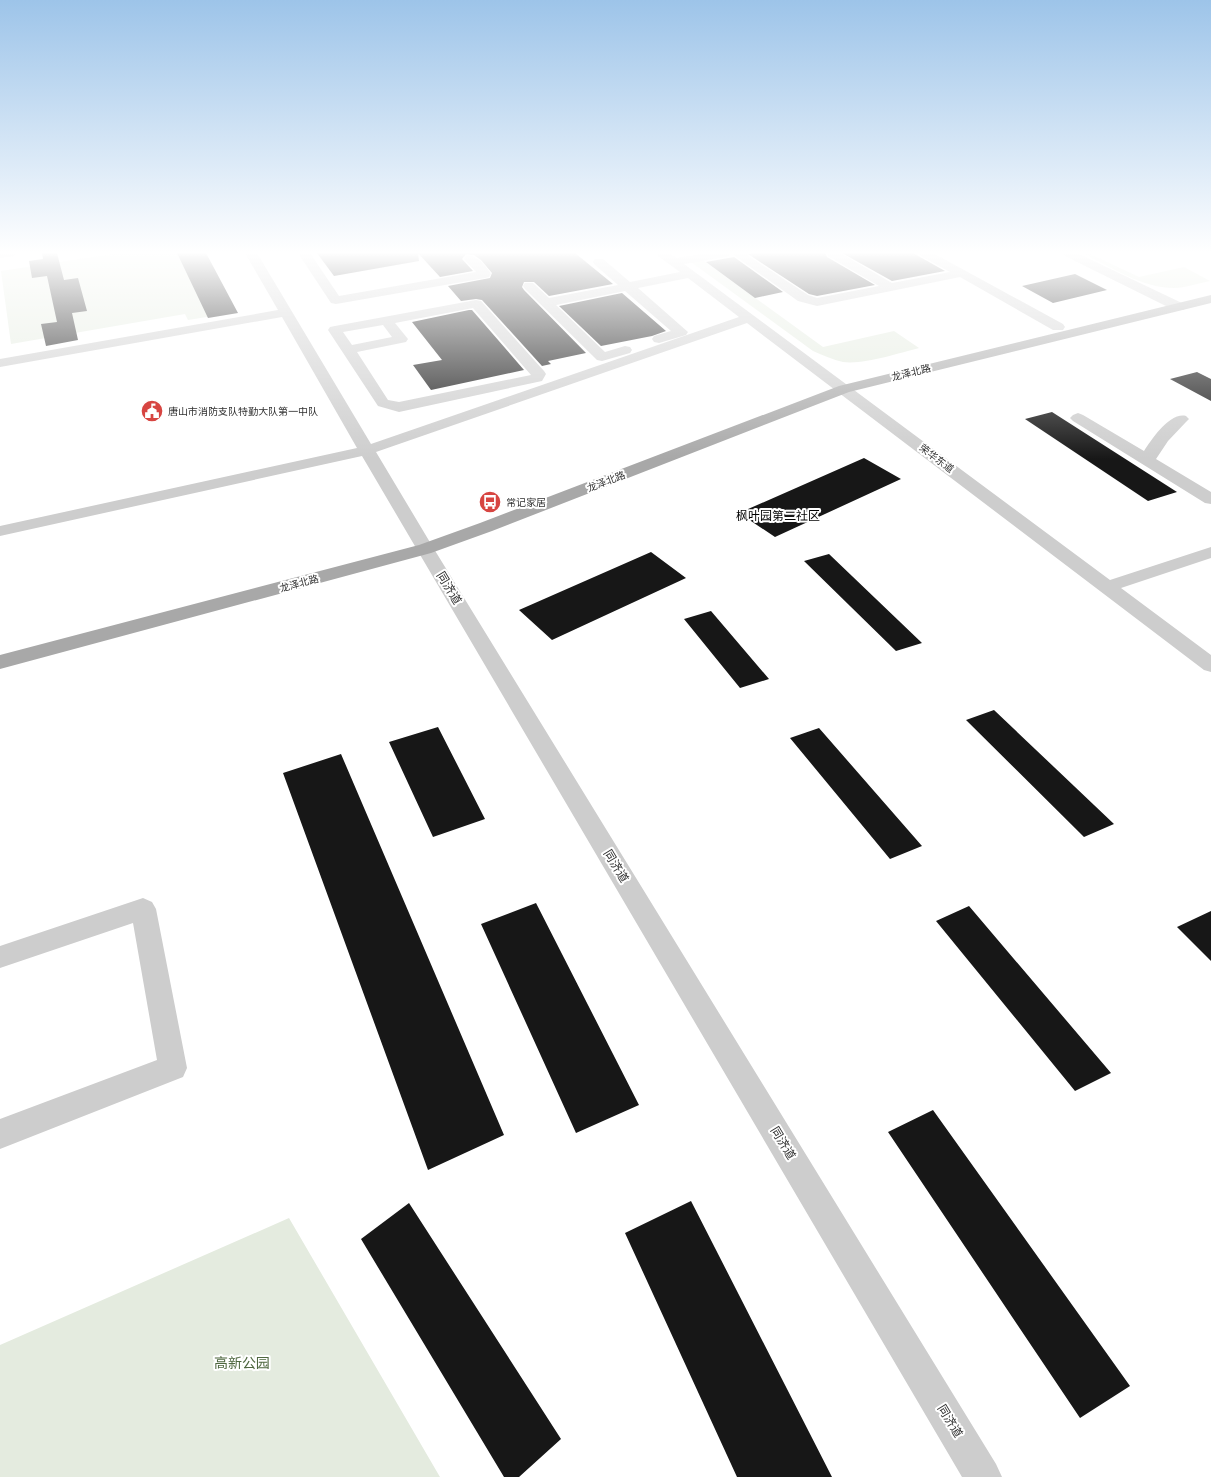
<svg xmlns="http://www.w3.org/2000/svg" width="1211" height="1477" font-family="'Alegreya Sans','Noto Sans SC',sans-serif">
  <rect width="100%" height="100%" fill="#fff"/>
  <path fill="#e4ebdf" d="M119,253H194L225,314L188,320L185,314L11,344L1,271Z
    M1082,253H1088L1139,277L1184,267L1210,281C1199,283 1185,288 1174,288C1141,288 1110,266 1082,253Z
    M703,260L823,347L894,331L919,348C899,353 863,365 843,362C833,360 823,355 813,351L691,262Z
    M289,1218L440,1477H0V1345Z"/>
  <path fill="#171717" d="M42,253H57L64,280L78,278L87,311L72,313L78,340L46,346L41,324L57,322L47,276L32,278L29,261L43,259Z
    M177,253H206L238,313L208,318Z
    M317,253H418L419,261L334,276Z
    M418,253H575L613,284L549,296L534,282H524L522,287L524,290L586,353L548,361L551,364L542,366L482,300L476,299L461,301L448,286L490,278L492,273L481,260L474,255L466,254L462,259L473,271L440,277Z
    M756,253H825L827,257L875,285L817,296L809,294L748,254Z
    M842,253H913L945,271L892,281Z
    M734,257L783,292L755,298L706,262Z
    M1075,274L1107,290L1053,303L1022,286Z
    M622,293L666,331L652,336L601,346L559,306Z
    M469,310H472L524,370L431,390L413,365L442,360L412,322Z
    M1197,372L1211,379V401L1170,379Z
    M1052,412L1177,492L1148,501L1025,419Z
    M864,458L901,479L775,537L739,513Z
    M651,552L686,578L552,640L519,610Z
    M829,554L922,643L896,651L804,561Z
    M711,611L769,679L740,688L684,619Z
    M994,710L1114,824L1084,837L966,720Z
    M438,727L485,819L433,837L389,742Z
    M819,728L922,846L890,859L790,738Z
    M341,754L504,1135L428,1170L283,773Z
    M536,903L639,1105L576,1133L481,924Z
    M969,906L1111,1073L1075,1091L936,921Z
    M1211,911V961L1177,927Z
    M933,1110L1130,1386L1080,1418L888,1132Z
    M691,1201L832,1477H737L625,1233Z
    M409,1203L561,1439L519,1477H504L361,1239Z"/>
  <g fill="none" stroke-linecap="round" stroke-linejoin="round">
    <path fill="#cdcdcd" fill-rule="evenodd" d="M0,253H16L14,256L0,258Z
      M245,253H257L371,444L739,317L688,278L638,288L688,332L686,335L659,343L654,342L652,339L654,336L671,331L625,291L556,305L605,352L625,346L630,347L632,350L630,353L602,361L597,360L525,289L523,286L525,283H533L549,298L618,285L595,265L593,262L595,259H603L630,282L680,272L658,256L656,253H669L676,258L708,253H731L729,256L725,257L684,264L1110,580L1211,547V558L1121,588L1211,655V672L1204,670L747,323L376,452L434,549L996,1464L1002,1477H962L362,456L0,536V526L357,448L282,317L0,367V359L278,310Z
      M298,253H310L339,296L476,272L464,259L466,256C476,254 486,266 491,274L489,277L485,278L336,304L331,303Z
      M731,253H744L808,295L817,298L879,286L828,256L826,253H840L892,283L950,272L921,256L919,253H933L1063,324L1065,327L1063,330H1053L960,277L817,306L798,301Z
      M1063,253H1077L1184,304L1185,307L1184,310H1174L1065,256Z
      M476,300L481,301L544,371L546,374L542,381L399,412L378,406L328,330L330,327L335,326ZM473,308L531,375L399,402L388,400L357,352L406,342L408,339L395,323ZM383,325L392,337L352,345L343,332Z
      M1078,413L1083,415L1144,451C1152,439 1170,412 1186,416L1189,419L1186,422L1168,441L1156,459L1211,492V504L1205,503L1073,421L1070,418L1073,415Z
      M143,898L152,902L156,909L187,1068L183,1077L0,1149V1119L157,1060L133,923L0,968V946Z"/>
    <path fill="#a8a8a8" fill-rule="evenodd" d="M1211,295V303L849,392L492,531L431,553L0,669V655L419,545L480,523L839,386Z"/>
  </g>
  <linearGradient id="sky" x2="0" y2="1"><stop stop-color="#9dc4e9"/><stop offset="0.55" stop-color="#fff"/><stop offset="1" stop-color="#fff" stop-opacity="0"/></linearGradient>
  <rect width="1211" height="459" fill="url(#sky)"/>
  <defs>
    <g id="civic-disc" transform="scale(1.15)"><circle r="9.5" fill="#d74541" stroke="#fff"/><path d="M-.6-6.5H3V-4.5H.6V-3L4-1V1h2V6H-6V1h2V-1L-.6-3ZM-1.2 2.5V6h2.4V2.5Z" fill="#fff"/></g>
    <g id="bus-disc" transform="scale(1.15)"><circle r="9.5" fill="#d74541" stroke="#fff"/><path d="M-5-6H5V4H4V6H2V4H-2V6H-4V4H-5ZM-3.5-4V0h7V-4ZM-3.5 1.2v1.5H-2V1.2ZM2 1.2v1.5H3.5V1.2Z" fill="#fff"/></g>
  </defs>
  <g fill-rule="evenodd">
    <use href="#civic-disc" x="152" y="411"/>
    <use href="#bus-disc" x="490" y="502"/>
  </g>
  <g text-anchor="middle" stroke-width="4" stroke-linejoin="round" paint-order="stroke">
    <g font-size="10" fill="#303030" stroke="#fff">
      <text transform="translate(911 372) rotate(-14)" y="4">龙泽北路</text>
      <text transform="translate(937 458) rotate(37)" y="4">荣华东道</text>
      <text transform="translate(606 481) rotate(-21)" y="4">龙泽北路</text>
      <text transform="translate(299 583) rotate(-15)" y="4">龙泽北路</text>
    </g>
    <g font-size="10" fill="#303030" stroke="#fff" text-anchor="start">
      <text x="168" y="415">唐山市消防支队特勤大队第一中队</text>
      <text x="506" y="506">常记家居</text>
    </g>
    <g font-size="12" fill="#000" stroke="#fff">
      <text x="778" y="520">枫叶园第二社区</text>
    </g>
    <g font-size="12" fill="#303030" stroke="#fff">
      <text transform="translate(449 588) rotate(59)" y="4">同济道</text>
      <text transform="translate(616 866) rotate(59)" y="4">同济道</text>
      <text transform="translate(783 1143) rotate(59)" y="4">同济道</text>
      <text transform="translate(950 1421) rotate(59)" y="4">同济道</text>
    </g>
    <g font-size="14" fill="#4f6840" stroke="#fff">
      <text x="242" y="1368">高新公园</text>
    </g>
  </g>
</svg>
